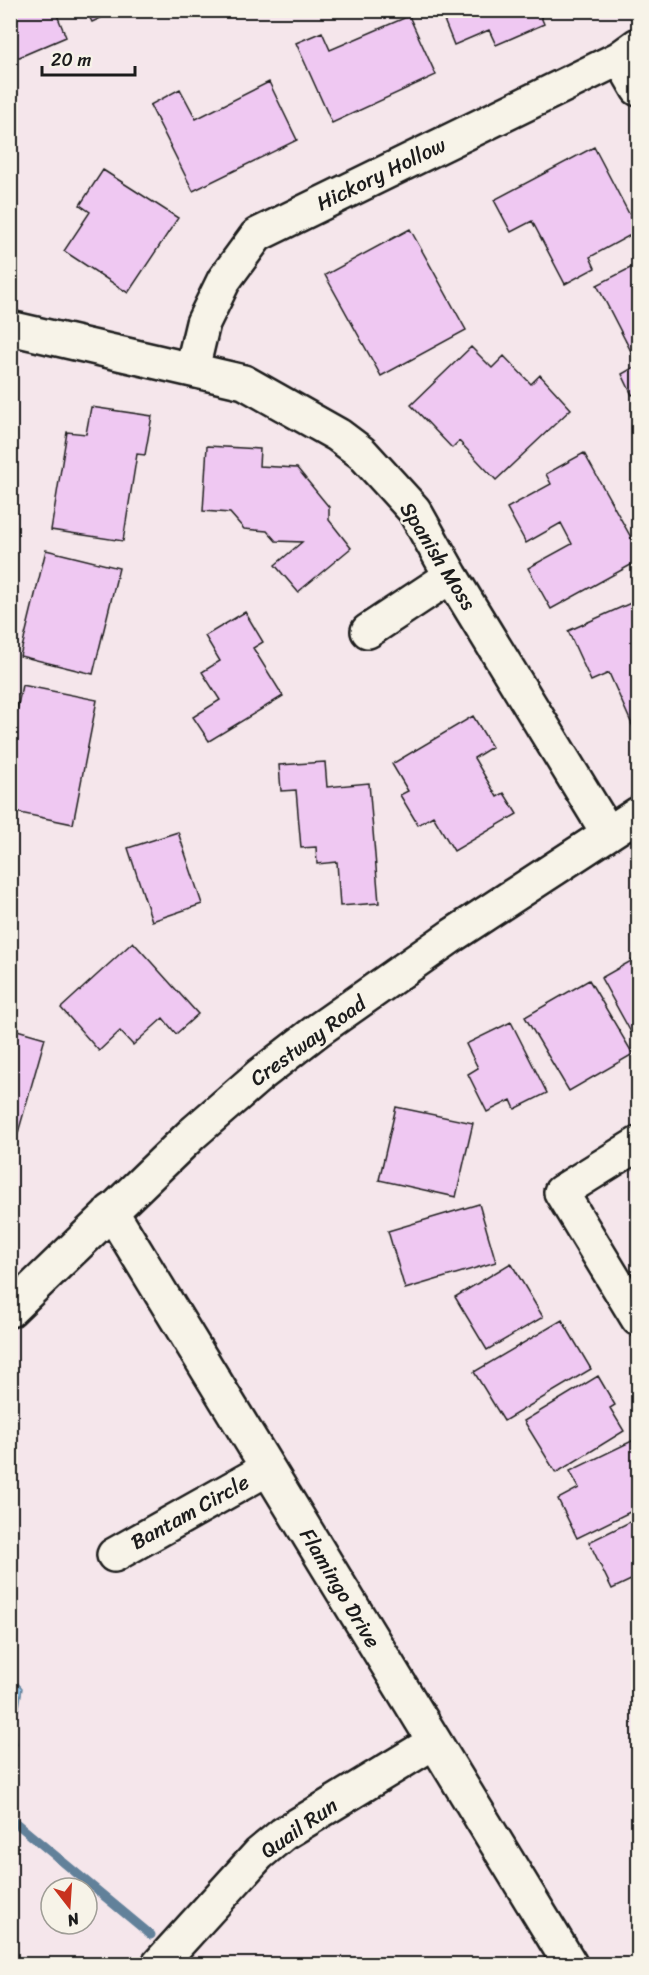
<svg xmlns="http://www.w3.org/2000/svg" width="649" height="1975" font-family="Sriracha,sans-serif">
  <rect width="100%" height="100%" fill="#f5e6eb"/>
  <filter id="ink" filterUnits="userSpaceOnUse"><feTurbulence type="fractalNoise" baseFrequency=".0167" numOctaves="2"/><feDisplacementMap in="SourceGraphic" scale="12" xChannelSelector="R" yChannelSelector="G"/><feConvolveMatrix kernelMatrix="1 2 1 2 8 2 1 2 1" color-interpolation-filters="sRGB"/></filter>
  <g filter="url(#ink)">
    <path fill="#90c5ee" stroke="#62819a" stroke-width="1.5" d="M11,1676L22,1688L19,1707L13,1725L17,1744L11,1761Z"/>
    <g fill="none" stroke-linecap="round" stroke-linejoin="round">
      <path stroke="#62819a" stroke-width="9" d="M10,1818L151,1935"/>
    </g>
    <path fill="#efc8f2" stroke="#1c1c1c" stroke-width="1.5" d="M10,10H55L66,37L10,61Z
      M86,10H118L92,22Z
      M440,10H538L544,24L496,45L489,30L454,45Z
      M409,16L436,75L332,123L296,43L322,32L330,50Z
      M269,82L297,140L193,191L150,105L180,89L196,119Z
      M594,147L638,231L590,257L595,268L565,284L532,221L511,232L494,200Z
      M103,170L178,218L128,293L64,251L90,212L80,205Z
      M410,229L466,330L381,376L325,275Z
      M638,264V392L632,395L622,374L638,365L597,285Z
      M471,347L492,368L504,356L531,384L540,375L571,409L496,480L459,441L452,448L411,405Z
      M91,407L152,416L145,455L137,454L123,541L51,530L67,432L86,434Z
      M207,446L260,449L259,466L297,468L329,507V520L351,548L298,592L275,565L302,542L276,541L267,531L244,529L230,513L203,511Z
      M584,453L638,550V561L551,609L528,568L572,544L561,523L526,543L507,508L551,484L546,474Z
      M46,550L119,568L93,674L20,656Z
      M633,602L638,615V727L634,729L609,673L591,681L568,631Z
      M245,612L263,642L253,648L283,696L209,741L193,717L220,700L202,672L220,661L205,636Z
      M22,685L97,700L73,824L10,811V746Z
      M473,716L492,747L474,758L497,797L504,793L517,814L454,851L433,816L418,825L400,795L408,791L392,764Z
      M325,762L327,787L369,783L379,903L340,906L337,862L317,864L316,847L301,848L296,790L281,791L279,765Z
      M178,832L202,904L152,921L128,848Z
      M133,942L198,1014L176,1034L163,1018L133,1045L120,1031L99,1051L61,1008Z
      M638,957V1045L601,978Z
      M589,980L633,1054L569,1091L525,1017Z
      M511,1022L547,1093L515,1109L511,1100L487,1112L468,1074L478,1068L466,1044Z
      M10,1028L45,1038L16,1140L10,1139Z
      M396,1107L473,1123L456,1197L379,1180Z
      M479,1204L496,1262L405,1289L388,1231Z
      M511,1263L543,1317L487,1350L455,1297Z
      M562,1320L591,1369L504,1421L474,1372Z
      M598,1376L615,1405L610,1408L624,1431L556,1473L524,1421Z
      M636,1439L638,1444V1508L577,1538L558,1499L579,1488L570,1471Z
      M638,1518V1584L635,1578L612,1589L589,1542Z"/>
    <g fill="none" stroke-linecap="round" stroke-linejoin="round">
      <g stroke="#1c1c1c" stroke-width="38">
        <path id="minor" d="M620,58L638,89
          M10,328L244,382L338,435L362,453L414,510L451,576L608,833
          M192,369L203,323L224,280L257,235L620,58L638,45
          M368,631L451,576
          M638,1144L561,1192L638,1319
          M111,1211L570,1964
          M114,1555L267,1469
          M159,1964L259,1854L283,1834L434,1742"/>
      </g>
      <g stroke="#1c1c1c" stroke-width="38">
        <path id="major" d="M10,1310L192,1134L260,1075L318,1030L453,935L638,814"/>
      </g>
      <use href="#minor" stroke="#f7f3e8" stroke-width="33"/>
      <use href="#major" stroke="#f7f3e8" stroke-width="33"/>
    </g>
  </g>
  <g text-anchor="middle" stroke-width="5" stroke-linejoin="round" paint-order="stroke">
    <g font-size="21" fill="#1c1c1c" stroke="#f7f3e8">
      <text transform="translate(381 174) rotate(-26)" y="7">Hickory Hollow</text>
      <text transform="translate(438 556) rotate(58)" y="7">Spanish Moss</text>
      <text transform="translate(308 1041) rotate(-36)" y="7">Crestway Road</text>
      <text transform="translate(190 1512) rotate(-29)" y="7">Bantam Circle</text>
      <text transform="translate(340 1588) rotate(59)" y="7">Flamingo Drive</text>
      <text transform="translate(299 1828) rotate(-35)" y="7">Quail Run</text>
    </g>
  </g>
  <rect width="649" height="1975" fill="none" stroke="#f7f3e8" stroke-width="36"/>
  <rect x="18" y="18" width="613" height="1939" fill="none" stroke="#1c1c1c" stroke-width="2" filter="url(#ink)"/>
  <g transform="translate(69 1906) rotate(163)"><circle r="28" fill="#f7f3e8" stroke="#9f9d96" stroke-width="1.5"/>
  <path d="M0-4.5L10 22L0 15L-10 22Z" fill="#c8321e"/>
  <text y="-9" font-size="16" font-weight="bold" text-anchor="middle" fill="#1c1c1c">N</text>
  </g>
  <path d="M42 66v9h93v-9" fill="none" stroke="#1c1c1c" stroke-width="3"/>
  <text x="51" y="66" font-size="18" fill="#1c1c1c" stroke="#f7f3e8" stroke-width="4.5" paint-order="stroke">20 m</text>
</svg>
